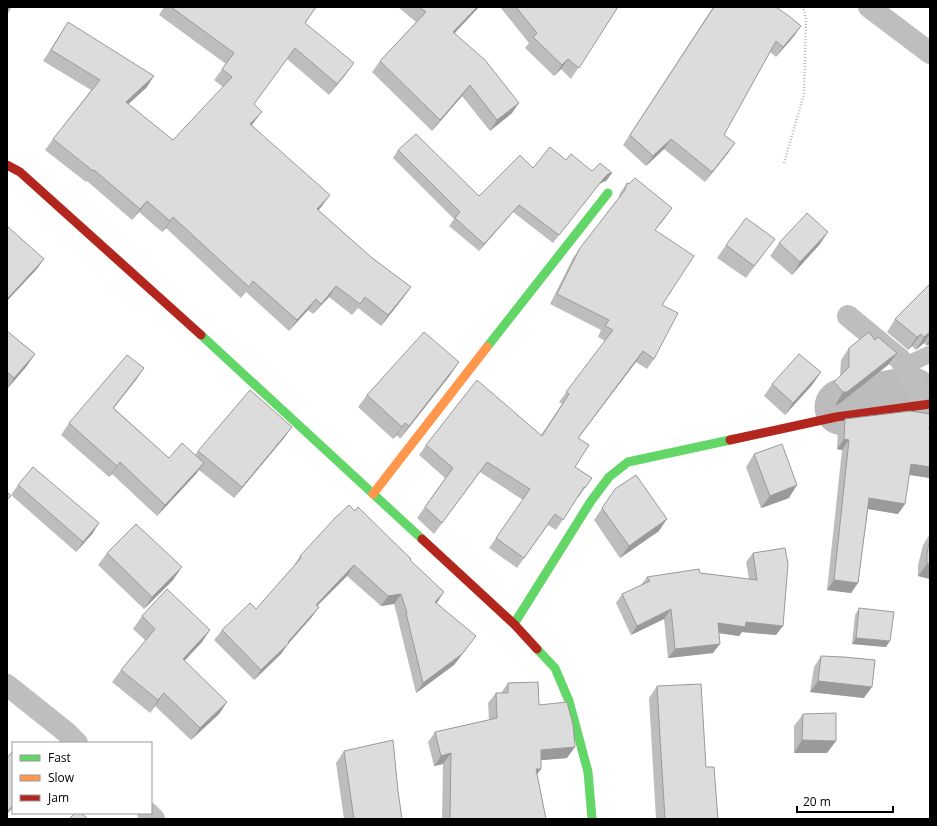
<svg xmlns="http://www.w3.org/2000/svg" width="937" height="826" font-family="'Open Sans',sans-serif">
  <rect width="100%" height="100%" fill="#fff"/>
  <g fill="none" stroke-linecap="round" stroke-linejoin="round">
    <path stroke="#bcbcbc" stroke-width="57" d="M843,407L910,395"/>
    <path stroke="#b8b8b8" stroke-width="2.5" stroke-dasharray="1 2" stroke-linecap="butt" d="M784,163L804,94L806,19L803,7"/>
    <path stroke="#bebebe" stroke-width="17" d="M904,366L930,354"/>
    <path stroke="#bebebe" stroke-width="22" d="M869,7L930,53
      M848,316L900,359L926,405
      M7,685L66,732L77,743
      M148,813L154,819"/>
    <path stroke="#63d668" stroke-width="9" d="M201,335L422,539
      M487,347L608,193
      M514,624L591,501L609,477L628,462L730,440
      M537,649L555,668L569,701L588,772L592,819"/>
    <path stroke="#ff974d" stroke-width="9" d="M373,494L487,347"/>
    <path stroke="#b3261e" stroke-width="9" d="M7,165L20,172L201,335
      M730,440L836,417L930,404
      M422,539L514,624L537,649"/>
  </g>
  <path fill="#bdbdbd" d="M7,7H12L7,15Z
    M164,7H316L305,23L346,74L329,95L287,59L254,104V122L252,125L322,206L318,210L371,257L411,287L403,298L381,326L358,308L352,315L329,297L313,314L308,310L289,331L246,292L241,298L166,228L162,232L139,212L132,220L87,181L86,182L45,150L53,139L91,90L43,61L68,22L147,87L128,104L173,140L223,87L214,80L226,64L159,15Z
    M398,7H479L455,33L512,113L490,131L462,96L432,131L372,72L380,61L416,22Z
    M500,7H618L571,79L561,69L554,76L525,48L529,43Z
    M713,7H776L801,26L794,36L776,57L770,52L724,135L735,143L728,153L705,182L664,149L646,166L623,145Z
    M398,150L479,196L533,168L566,160L592,171L612,173L606,181L603,182L598,185L553,243L513,212L479,251L449,226L454,219L393,158Z
    M627,183L665,218L655,230L662,305L654,359L647,369L636,362L578,438L575,467L592,478L578,498H577L556,530L548,525L517,568L489,548L523,500L480,472L434,534L417,518L445,478L419,455L426,445L541,435L562,404L559,402L605,341L598,337L601,330L550,304L573,258L580,248L618,199L620,193Z
    M779,243L820,244L792,275L770,256Z
    M726,245L766,251L746,278L717,258Z
    M930,284V345H926L924,343L917,349L916,350L912,346L908,350L887,332L895,319Z
    M7,331L35,354L26,367L7,389Z
    M875,340L897,353L888,365L839,404L835,405L825,394L834,382L840,376L841,360L849,348Z
    M144,368L114,408L169,458L195,455L198,451L292,427L284,438L234,498L199,470L196,474L157,516L112,474L109,477L61,435L69,423Z
    M821,372L812,385L785,415L764,396L772,384Z
    M451,374L400,439L397,435L393,439L358,407L367,395Z
    M845,419L929,429L930,478L909,475L905,504L898,514L868,509L858,583L851,593L827,590L842,450L837,449L838,429Z
    M754,454L789,498L761,508L746,467Z
    M18,485L93,533L76,552L11,495Z
    M615,489L659,531L620,558L594,520Z
    M355,511L410,561L436,603L468,647L454,665L416,693L399,624V623L394,604L381,606L347,576L317,606L319,607L311,618L288,644L281,654L254,680L214,640L222,630L256,609L293,567L300,556Z
    M930,534V579L918,576V565L923,545Z
    M107,553L173,580L144,609L98,565Z
    M753,553L776,635L742,632L739,636L719,633L713,653L668,658L664,619L631,635L616,603L622,594L640,586L647,577L700,573L749,579L746,562Z
    M859,608L886,647L852,644L855,615Z
    M142,616L202,642L184,661L227,702L219,714L191,740L155,706L150,713L112,682L121,670L146,641L133,629Z
    M821,656L864,698L810,692L814,667Z
    M508,683L539,705L567,758L541,760L537,775L546,819H442L443,764L434,766L428,742L435,732L489,720L488,703L496,693H501Z
    M657,686L706,767L718,819H656L649,698Z
    M803,714L827,753H794V726Z
    M344,751L398,791L402,819H344L336,763Z"/>
  <path fill="#9a9a9a" d="M477,7H479L445,43L453,32Z
    M801,26L794,36L776,57L783,47Z
    M568,59L561,69L554,76L562,65Z
    M354,63L346,74L329,95L337,84Z
    M154,76L147,87L119,113L126,102Z
    M470,85L462,96L432,131L440,120Z
    M519,103L512,113L490,131L497,120Z
    M262,112L254,122L243,135L250,124Z
    M671,139L664,149L646,166L653,156Z
    M735,143L728,153L705,182L712,172Z
    M612,173L606,181L603,182L598,185L553,243L604,178L608,174Z
    M330,195L322,206L310,220L317,209Z
    M147,201L139,212L132,220L140,209Z
    M519,205L513,212L479,251L484,244Z
    M672,208L665,218L647,240L655,230Z
    M173,217L166,228L162,232L170,221Z
    M828,232L820,244L792,275L800,262Z
    M44,259L37,269L7,301V299Z
    M336,286L329,297L313,314L321,304Z
    M411,287L403,298L381,326L388,315Z
    M316,299L308,310L289,331L297,320Z
    M930,332V334L924,343L916,350L924,337Z
    M921,334L912,346L908,350L917,337Z
    M930,339V345H926Z
    M643,351L636,362L571,448L578,438Z
    M897,353L888,365L839,404L835,405L843,392Z
    M35,354L26,367L7,389L14,378Z
    M459,362L451,374L400,439L409,426Z
    M144,368L136,380L105,419L113,408Z
    M821,372L812,385L785,415L793,403Z
    M405,423L397,435L393,439Z
    M292,427L284,438L234,498L242,487Z
    M844,439L849,440L842,450L837,449Z
    M120,462L112,474L109,477L117,466Z
    M487,462L480,472L434,534L442,523Z
    M204,463L196,474L157,516L165,505Z
    M911,464L930,467V478L904,474Z
    M797,485L789,498L761,508L770,496Z
    M869,498L905,504L898,514L862,508Z
    M667,519L659,531L620,558L629,546Z
    M99,523L93,533L76,552L83,542Z
    M927,564H930V579L918,576Z
    M354,565L347,576L308,615L316,605Z
    M182,567L173,580L144,609L152,597Z
    M834,580L858,583L851,593L827,590Z
    M444,592L437,603L428,613L435,602Z
    M401,594L394,604L381,606L388,596Z
    M319,607L311,618L288,644L281,654L254,680L261,670L288,642Z
    M671,609L664,619L631,635L637,626Z
    M746,622L783,626L776,635L742,632L739,636L711,632L718,623Z
    M210,630L202,642L174,672L183,659Z
    M476,636L454,665L416,693L423,683Z
    M856,638L890,641L886,647L852,644Z
    M720,644L713,653L668,658L675,649Z
    M818,681L872,687L864,698L810,692Z
    M164,693L155,706L150,713L158,700Z
    M227,702L219,714L191,740L200,728Z
    M802,740L836,741L827,753H794Z
    M575,747L567,758L533,761L541,750Z
    M451,753L443,764L434,766L441,756Z
    M536,769H541L534,779Z
    M13,805V807L7,814V812Z"/>
  <path fill="#dcdcdc" stroke="#9a9a9a" d="M7,7H9L7,13Z
    M171,7H316L305,23L354,63L337,84L295,48L254,104L262,112L250,124L330,195L317,209L371,257L411,287L388,315L365,297L360,304L336,286L321,304L316,299L297,320L253,281L249,287L173,217L170,221L147,201L140,209L94,170L93,171L53,139L100,80L51,50L68,22L154,76L126,102L173,140L232,77L222,69L234,53Z
    M419,7H477L453,32L485,60L519,103L497,120L470,85L440,120L380,61L426,12Z
    M516,7H618L579,68L568,59L562,65L533,37L537,33Z
    M714,7H776L789,16L801,26L783,47L776,41L724,135L735,143L712,172L671,139L653,156L630,135Z
    M416,134L479,196L520,155L533,168L550,147L566,160L571,154L592,171L600,163L612,173L608,174L604,178L559,235L519,205L484,244L455,218L460,212L398,150Z
    M635,178L672,208L655,230L694,256L662,305L678,313L654,359L643,351L578,438L589,445L575,467L592,478L585,488L584,487L563,520L555,514L524,558L496,538L530,489L487,462L442,523L425,507L453,468L426,445L477,380L542,436L569,394L566,392L613,330L605,326L609,320L557,294L580,248L625,190L627,183L629,184Z
    M807,213L828,232L800,262L779,243Z
    M746,218L775,239L754,266L726,245Z
    M7,226L44,259L7,299Z
    M930,284V332L924,337L921,334L917,337L895,319Z
    M7,331L35,354L14,378L7,372Z
    M424,332L459,362L409,426L405,423L402,427L367,395Z
    M869,332L875,340L878,337L897,353L847,392H843L834,382L849,367V348Z
    M799,354L821,372L793,403L772,384Z
    M127,355L144,368L113,408L169,458L182,443L204,463L165,505L120,462L117,466L69,423Z
    M250,390L292,427L242,487L198,451Z
    M910,411L930,414V422L929,429L930,430V467L911,464L905,504L869,498L858,583L834,580L849,440L844,439L845,419Z
    M782,444L797,485L770,496L754,454Z
    M33,467L99,523L83,542L18,485Z
    M636,475L667,519L629,546L602,508L615,489Z
    M7,492L11,496L7,500Z
    M349,505L355,511L358,507L411,559L410,560L444,592L435,602L476,636L462,654L423,683L406,613H407L401,594L388,596L354,565L316,605L319,607L288,642L289,643L261,670L222,630L250,603L256,609L301,558L300,556L335,518Z
    M136,524L182,567L152,597L107,553Z
    M930,539V564H927V553Z
    M785,548L788,564L783,626L746,622L745,627L718,623L720,644L675,649L671,609L637,626L622,594L650,581L647,577L699,569L700,573L757,580L753,553Z
    M167,589L210,630L183,659L227,702L200,728L164,693L158,700L121,670L155,629L142,616Z
    M859,608L894,612L890,641L856,638Z
    M821,656L844,657L875,660L872,687L818,681Z
    M538,682L539,705L567,702L573,725L575,747L541,750V769H536L546,819H450L451,753L441,756L435,732L497,718L496,693H508V683Z
    M701,684L706,767H714L718,819H665L662,770L657,686Z
    M836,713V741L802,740L803,714Z
    M393,740L398,791L402,819H354L344,751Z
    M13,751V805L7,812V758Z
    M75,813H81L88,819H69Z"/>
  <rect width="937" height="826" fill="none" stroke="#000000" stroke-width="16"/>
  <rect x="12" y="742" width="140" height="72" fill="#ffffff" stroke="#999999"/>
  <rect x="20" y="755" width="20" height="6" fill="#63d668" stroke="#999999"/>
  <text x="48" y="762" font-size="12" fill="#000000">Fast</text>
  <rect x="20" y="775" width="20" height="6" fill="#ff974d" stroke="#999999"/>
  <text x="48" y="782" font-size="12" fill="#000000">Slow</text>
  <rect x="20" y="795" width="20" height="6" fill="#b3261e" stroke="#999999"/>
  <text x="48" y="802" font-size="12" fill="#000000">Jam</text>
  <path d="M797 806v6h96v-6" fill="none" stroke="#000000" stroke-width="2"/>
  <text x="803" y="806" font-size="12" fill="#000000" stroke="#ffffff" stroke-width="3" paint-order="stroke">20 m</text>
</svg>
